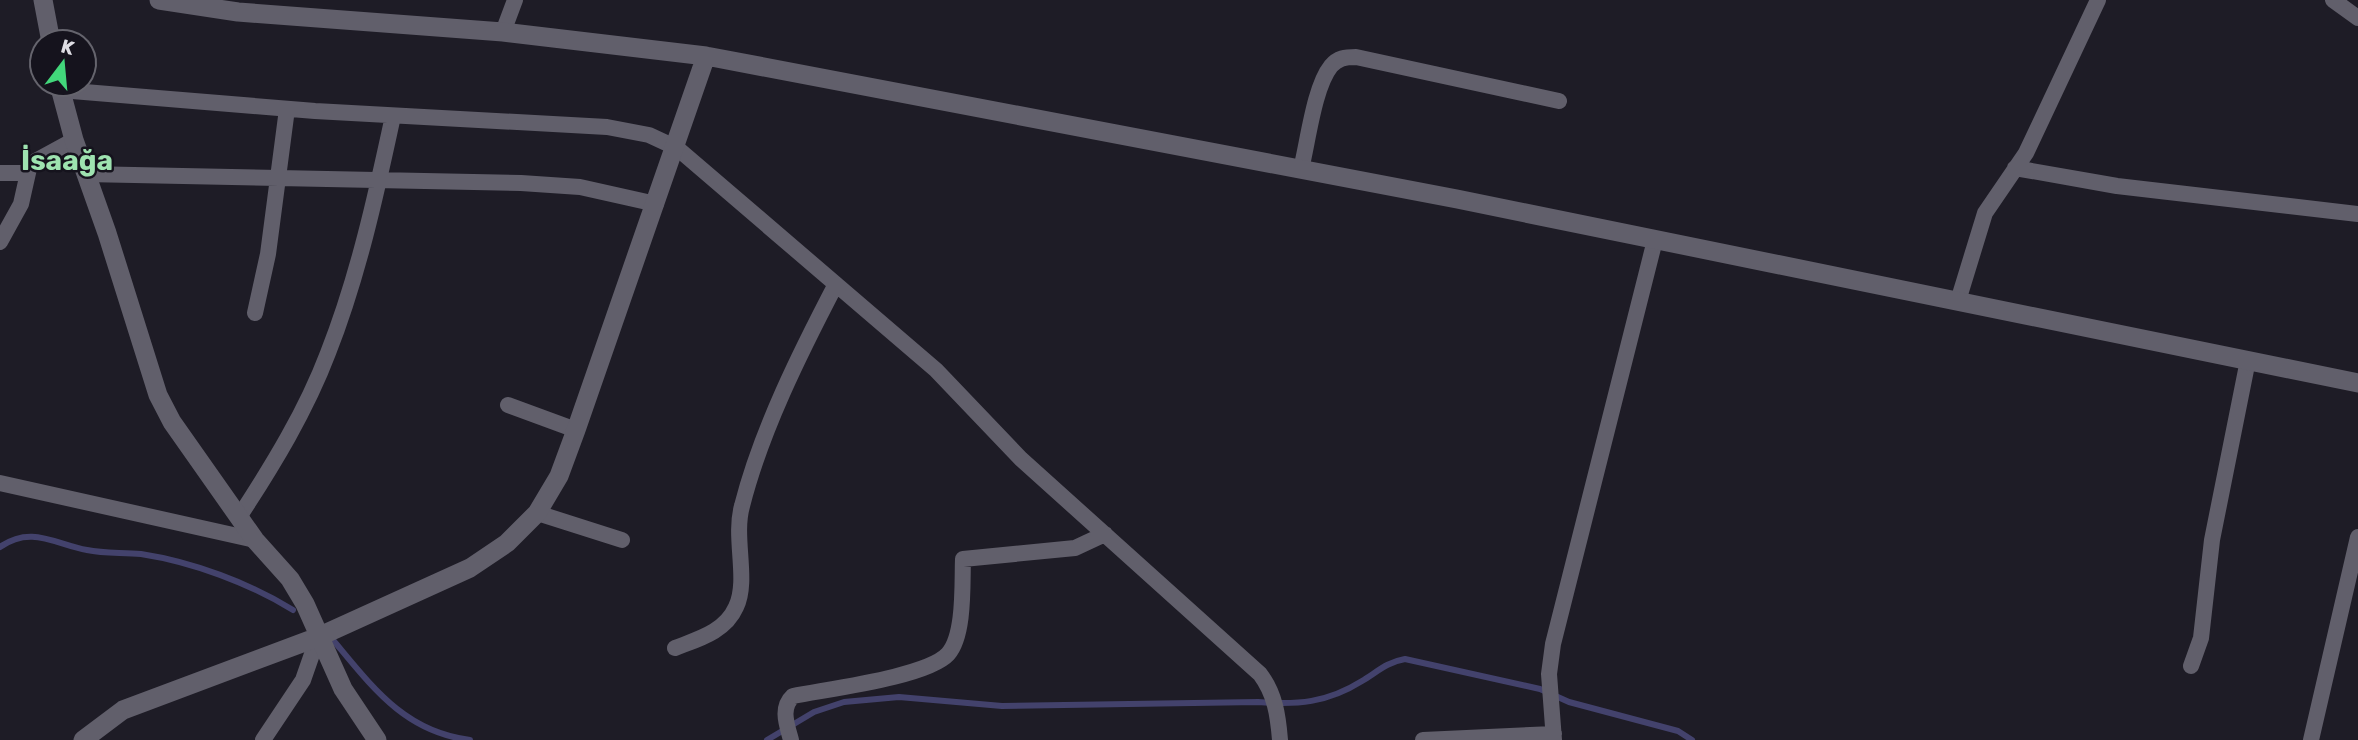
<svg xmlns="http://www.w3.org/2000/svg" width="2358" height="740" font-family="Rubik,sans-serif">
  <rect width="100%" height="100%" fill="#1e1c26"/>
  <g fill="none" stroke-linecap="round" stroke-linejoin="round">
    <path stroke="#43426c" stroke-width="6" d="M0,547C31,525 55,544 87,550C105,554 123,552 141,554C193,562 249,583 293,610
      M333,640C373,688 405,732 470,740
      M767,740L814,712L844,702L899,697L1002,706L1258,702C1297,705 1327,703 1362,681C1377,672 1387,662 1405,659L1540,689L1569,702L1678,731L1692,740"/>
    <path stroke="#615f6b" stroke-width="16" d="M2333,0L2358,18
      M503,32L515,0
      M60,90L315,111L607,127L649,135L677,148L936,370L1021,459L1260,674C1275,694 1278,715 1280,740
      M2015,168L2117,186L2358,214
      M1301,169C1308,142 1314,87 1331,66C1338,58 1345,57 1356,57L1559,101
      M0,173H28
      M85,174L521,183L580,187L656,204
      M0,242L21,204L30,164L74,140
      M1958,301L1985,213L2026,153L2098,0
      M255,313L268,254L287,109
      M508,405L576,430
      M0,483L255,540
      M537,513L622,540
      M239,517C273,465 306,411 328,353C358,277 376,195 393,116
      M675,648C698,639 725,632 736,607C749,580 733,538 742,506C761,431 800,353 836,284
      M2191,666L2201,638L2212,540L2248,360
      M263,740L303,680L318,637
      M791,740C787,725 780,708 793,696C827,689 927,677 948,654C965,635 962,583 963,559L1075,548L1105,534
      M1423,740L1554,734
      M1554,740L1549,674L1553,644L1655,240
      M2311,740L2358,537"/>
    <path stroke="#615f6b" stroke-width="19" d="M43,0L51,42
      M159,0L238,12L503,32L706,56L1457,199L2358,383
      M59,84L74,140L107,233L158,395L172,422L255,540L290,579L305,604L343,689L377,740
      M83,740L123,710L318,637L470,568L507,543L537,513L559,476L576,430L706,56"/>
  </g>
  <g text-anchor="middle" stroke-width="5" stroke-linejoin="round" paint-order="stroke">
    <g font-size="28" font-weight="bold" fill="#9ee3b0" stroke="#15131d">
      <text x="67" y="170">İsaağa</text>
    </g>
  </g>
  <g transform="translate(63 63) rotate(16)"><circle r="33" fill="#15131d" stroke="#65646d" stroke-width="2"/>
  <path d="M0-5L12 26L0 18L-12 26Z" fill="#42d77b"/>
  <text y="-10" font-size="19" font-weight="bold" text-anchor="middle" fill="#dedde4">K</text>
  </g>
</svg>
